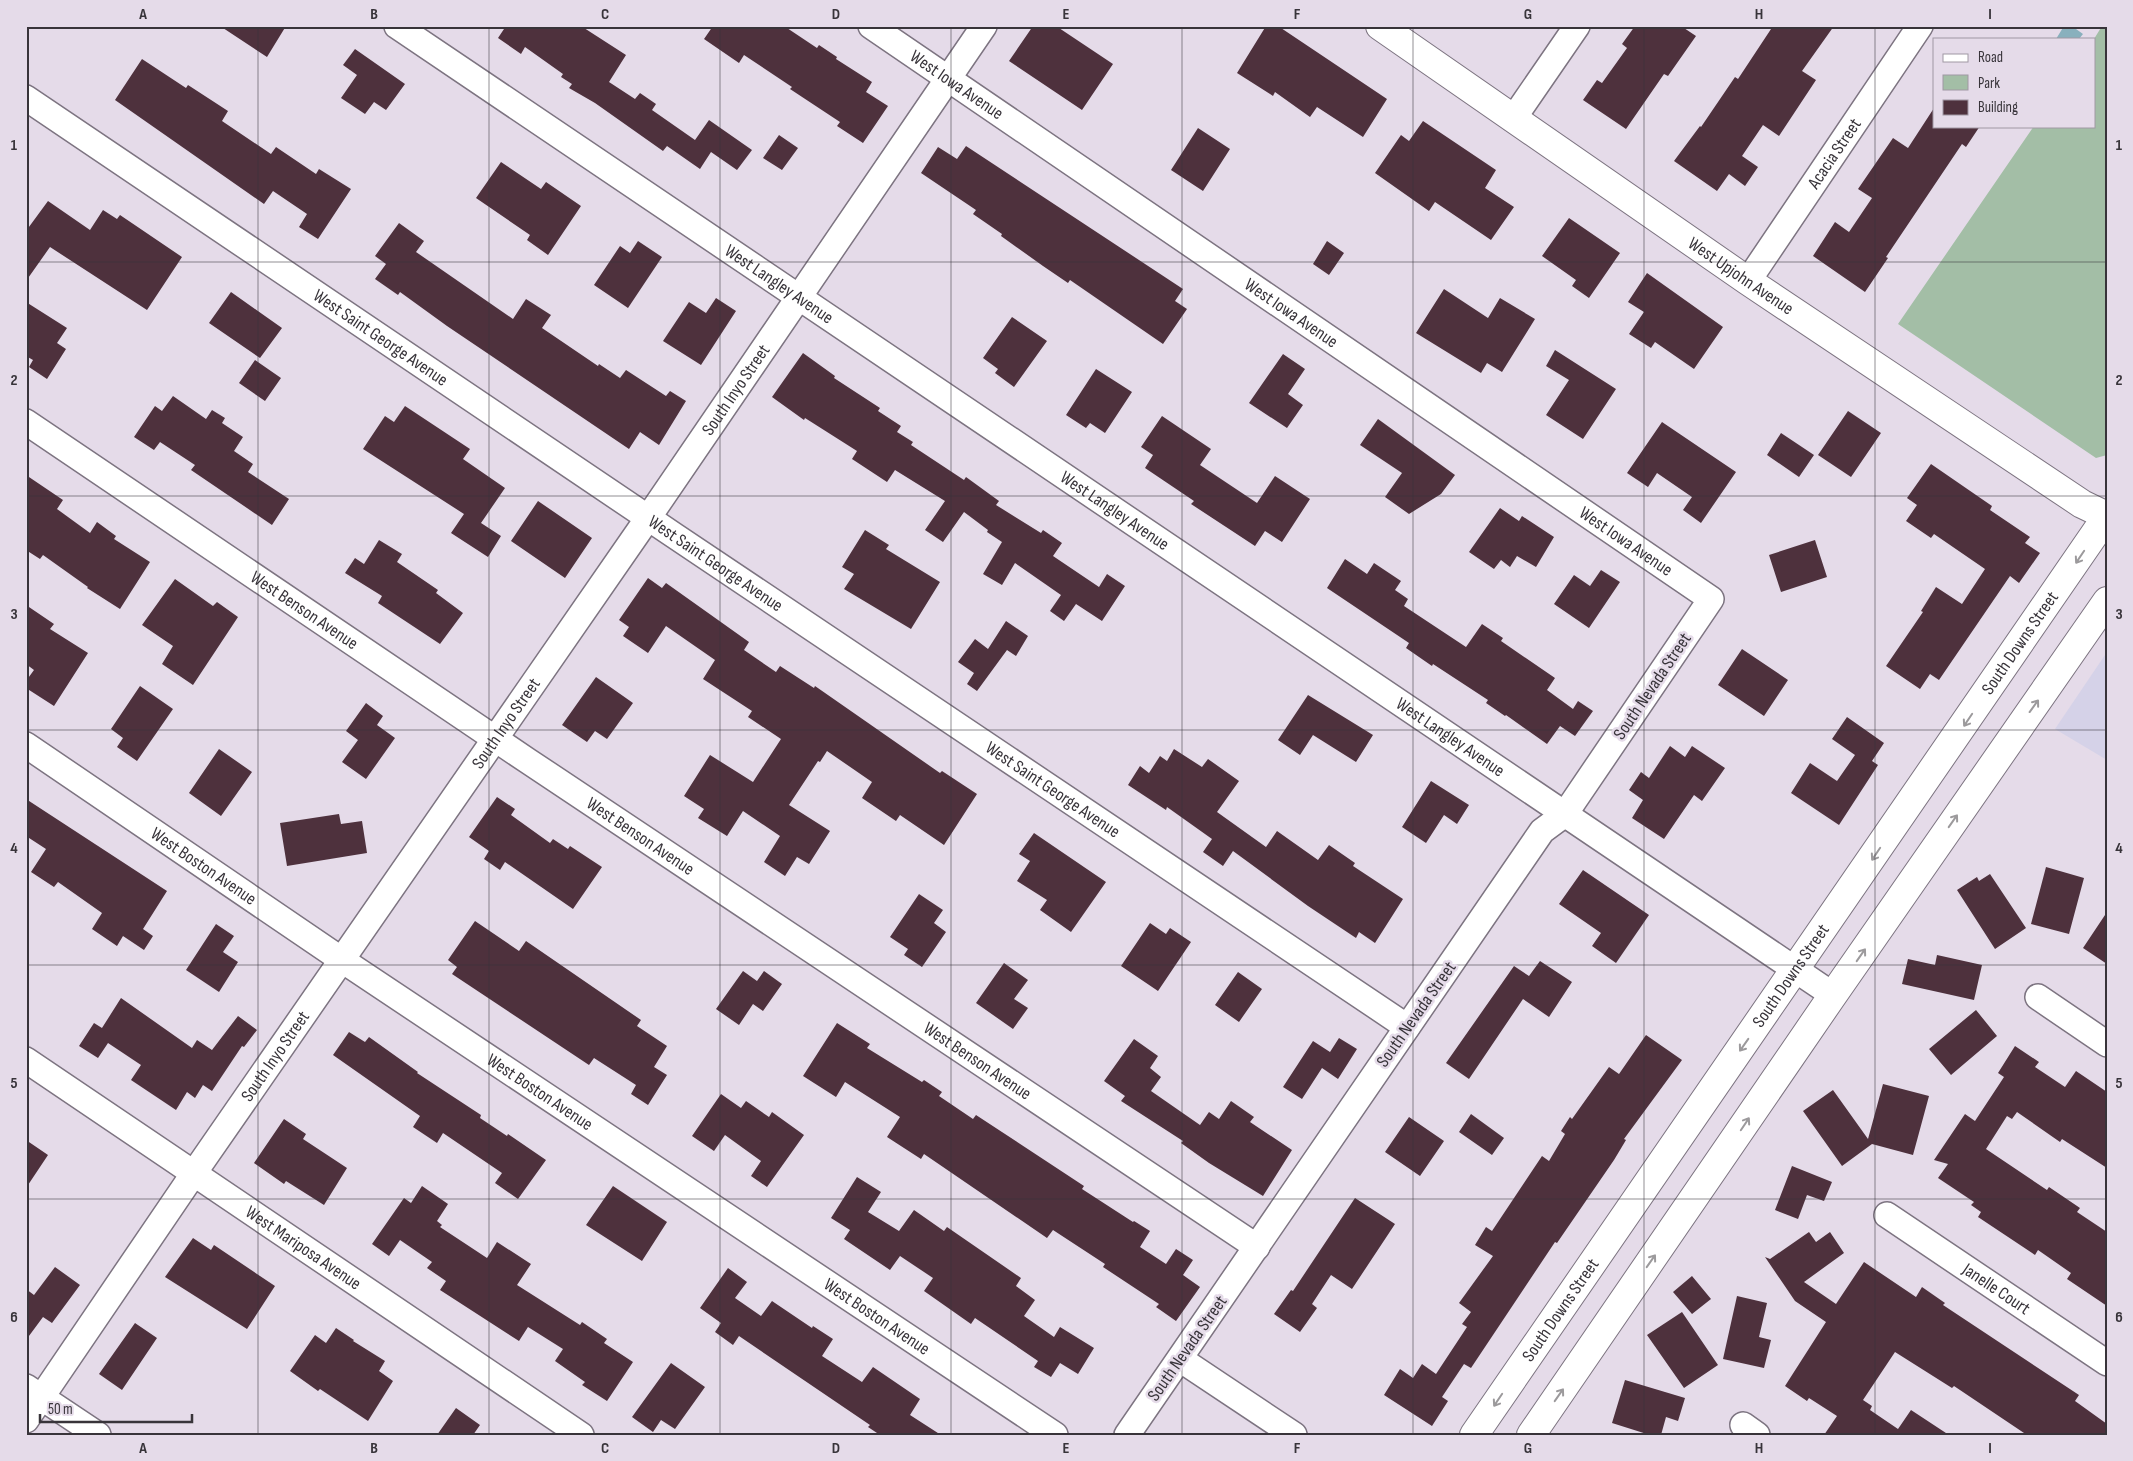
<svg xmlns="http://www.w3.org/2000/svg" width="2133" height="1461" font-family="'Sofia Sans Condensed',sans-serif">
  <rect width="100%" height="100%" fill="#e5dbe9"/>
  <path fill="#d5d2e8" d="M2107,652V760L2055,729Z"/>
  <path fill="#a3bea6" d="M2102,26H2107V455L2096,458L1898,324L2034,126H2094V39Z"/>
  <path fill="#89b0bd" d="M2064,26H2078L2076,29L2083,34L2079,39H2056Z"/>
  <path fill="#4e313d" d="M220,26H286L267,57Z
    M506,26H581L626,55L609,82L635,99L640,93L656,104L652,110L695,140L709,120L752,150L737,170L711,152L700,169L667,146L663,151L595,103L569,88L572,84L561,77L563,74L525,47L521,54L498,38Z
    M713,26H784L817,48L819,45L837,57L836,59L872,82L866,92L888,106L863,143L837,126L840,122L790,89L792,87L744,55L739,63L704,39Z
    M1033,26H1056L1113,64L1082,110L1009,61Z
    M1266,26H1278L1387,99L1363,137L1317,107L1310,117L1275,92L1273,96L1237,73Z
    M1635,26H1681L1696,36L1668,76L1664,74L1626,129L1583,100L1597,80L1602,83L1627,48L1622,44Z
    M1773,26H1834L1802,71L1816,80L1779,136L1763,125L1742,156L1758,167L1745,186L1729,174L1717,191L1674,161L1700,126L1701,127L1735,77L1738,79Z
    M355,49L405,84L386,110L374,102L365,114L341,98L357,75L343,65Z
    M142,59L186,88L188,85L228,111L222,121L271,154L276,147L316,174L319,169L351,189L318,239L299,227L307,214L273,191L264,204L115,100Z
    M1934,108V126H1980L1966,147L1962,144L1886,257L1888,258L1865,292L1813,256L1835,222L1849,232L1872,198L1858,189L1893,138L1908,148Z
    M1423,121L1496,170L1485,188L1514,207L1491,240L1435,202L1429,211L1375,173L1401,135L1409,141Z
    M1198,128L1230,149L1203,191L1171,170Z
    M779,135L798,148L782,170L763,158Z
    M966,146L1183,289L1175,301L1187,309L1163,344L1070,280L1068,283L1043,266L1001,236L1002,234L973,214L976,210L921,173L938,147L957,159Z
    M501,162L541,189L546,182L581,206L548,255L527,240L530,235L476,198Z
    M48,201L90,230L103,210L117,219L120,215L182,257L147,310L50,247L26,281V231Z
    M1569,218L1620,253L1589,298L1572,286L1576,280L1542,256Z
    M399,223L424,241L416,252L513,319L526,299L551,315L542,328L598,366L599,364L620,378L626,370L666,396L670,391L686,401L659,445L640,432L629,449L447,326L400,292L398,295L375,279L386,264L375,256Z
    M638,241L662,257L628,308L594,285L620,246L630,253Z
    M1327,241L1344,253L1329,275L1313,264Z
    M1647,273L1723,327L1694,369L1655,342L1651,348L1629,334L1644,312L1628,302Z
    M1444,289L1488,318L1500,298L1535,319L1502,372L1487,363L1481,373L1416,333Z
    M231,292L282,328L260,358L209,323Z
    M716,298L736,311L701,365L663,341L689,302L706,313Z
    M26,302L67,328L57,343L66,349L47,379L29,367L33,360L26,356Z
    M1012,317L1047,341L1014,387L995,373L998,369L983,358Z
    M1555,350L1616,389L1583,439L1546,415L1569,380L1546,366Z
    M803,353L835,376L834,378L880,408L878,411L901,426L897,432L913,442L911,445L964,480L966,477L999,501L996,505L1041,533L1043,530L1062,543L1053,556L1099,587L1107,574L1125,586L1102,621L1076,604L1064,621L1050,611L1061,595L1015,563L1002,585L983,574L1002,542L987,532L988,530L964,512L943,542L925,530L945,501L895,470L887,482L852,459L857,451L805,418L804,420L772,397Z
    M1283,354L1305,369L1288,394L1303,405L1287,428L1249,403Z
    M255,360L281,378L265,401L239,383Z
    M1096,369L1132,392L1105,433L1090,423L1086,428L1066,415Z
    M173,396L206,419L212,410L225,418L222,423L243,437L234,451L253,464L248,472L289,499L272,525L191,470L195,465L160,442L154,450L134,437L155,406L162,411Z
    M405,406L470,449L463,459L505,488L481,523L501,536L488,557L451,533L464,514L363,449L385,416L394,422Z
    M1848,411L1881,433L1851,477L1818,455Z
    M1162,416L1211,449L1200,465L1257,503L1275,476L1310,499L1282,542L1265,531L1255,546L1191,504L1194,501L1145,468L1153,455L1141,447Z
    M1378,419L1455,475L1441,494L1409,514L1385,497L1402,473L1360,445Z
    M1662,422L1736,472L1701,523L1683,510L1692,497L1657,473L1648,487L1627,473Z
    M1781,433L1814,455L1799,477L1767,455Z
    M1931,464L1992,506L1990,510L2030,537L2025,543L2040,553L2019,583L2010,576L1939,680L1930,674L1920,689L1886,666L1923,612L1921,611L1936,587L1962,604L1985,569L1934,534L1931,538L1906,521L1917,505L1907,498Z
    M26,475L63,500L57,509L90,533L97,522L116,536L114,539L150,562L120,609L87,588L88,587L43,555L40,559L26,550Z
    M538,501L592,538L565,578L511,541Z
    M1500,508L1519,521L1522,516L1554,537L1536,567L1517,556L1510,567L1501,560L1494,569L1469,552Z
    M865,530L889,545L886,549L940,582L911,629L844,589L854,574L842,567Z
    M379,540L402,554L397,562L438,590L436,593L463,613L440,644L378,603L382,596L345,573L355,558L364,564Z
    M1815,540L1827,577L1781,592L1769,555Z
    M1345,559L1367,574L1374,563L1401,581L1395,590L1408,599L1404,606L1466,647L1482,624L1503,638L1501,641L1555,678L1547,690L1573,709L1578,701L1593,711L1575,736L1560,726L1547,744L1506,715L1505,716L1486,703L1488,700L1433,664L1432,666L1406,648L1409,643L1327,588Z
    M1601,570L1620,582L1589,628L1554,604L1574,575L1590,586Z
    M648,578L662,588L666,583L749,642L744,650L776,672L780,666L814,688L815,686L940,773L942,771L977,794L944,845L900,815L896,821L862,798L872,782L827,751L820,762L818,761L789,805L830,831L809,864L797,857L785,876L764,862L780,836L743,811L727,836L698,818L704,809L684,796L710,755L753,782L781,739L748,717L752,711L703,679L715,660L666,626L648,653L623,636L629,627L619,620Z
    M175,579L213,606L217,602L238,617L193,685L162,664L173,646L142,625Z
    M26,605L54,624L50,629L88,653L54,706L26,688V681L34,670L26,664Z
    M1006,621L1028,636L1016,656L1007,650L977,691L967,684L974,673L958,662L975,639L988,649Z
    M1742,649L1788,680L1764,716L1718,685Z
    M596,677L633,703L607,739L595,731L587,742L562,725Z
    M140,686L173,709L137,761L117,747L123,738L111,729Z
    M1308,695L1373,735L1356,762L1313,735L1300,755L1278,740Z
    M366,703L383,716L377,725L395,738L366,779L342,762L358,740L346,731Z
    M1847,717L1884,743L1872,761L1878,765L1839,825L1791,793L1810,763L1837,781L1855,755L1832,739Z
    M1670,746L1685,757L1692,746L1725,768L1702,801L1694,795L1664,839L1632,818L1643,800L1629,790L1641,772L1649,778Z
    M219,749L252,772L221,816L189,793Z
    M1174,749L1202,767L1208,759L1239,781L1217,812L1266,847L1277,831L1318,860L1329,845L1355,863L1353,866L1403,899L1375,943L1359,932L1356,938L1308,906L1233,851L1223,866L1203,852L1212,839L1167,807L1166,810L1128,785L1140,766L1149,773L1160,756L1167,761Z
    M1431,781L1469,805L1457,824L1444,815L1426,843L1402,827Z
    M497,797L515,809L511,815L550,843L553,839L568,849L570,846L602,867L573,909L505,862L500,870L484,859L489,851L469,837Z
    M26,799L167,891L143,929L153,936L144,950L123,936L117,946L92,929L102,913L58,882L54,887L31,872L46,849L26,836Z
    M339,814L341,824L362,821L367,853L287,866L280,823Z
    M1034,833L1106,882L1071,932L1040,910L1047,900L1017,881L1030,861L1019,854Z
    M2046,867L2084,878L2069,934L2031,924Z
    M1583,870L1649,915L1616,963L1592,946L1601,933L1559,904Z
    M1990,874L2026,928L1995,949L1957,890L1977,877L1979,881Z
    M919,894L943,910L934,923L946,932L922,967L904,955L908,949L890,937Z
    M2107,912V964L2083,948Z
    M475,921L519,951L526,941L641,1020L637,1026L667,1046L654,1067L667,1075L648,1105L631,1094L636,1085L594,1058L589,1065L452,974L457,967L448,960Z
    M1150,923L1166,934L1170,928L1191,942L1158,991L1121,966Z
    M216,924L234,936L223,952L238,962L219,992L186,970Z
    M1937,955L1982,965L1974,1000L1902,984L1908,959L1935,965Z
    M1540,961L1572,982L1549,1017L1523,999L1469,1079L1446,1063L1514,966L1529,976Z
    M1004,963L1028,980L1014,999L1028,1008L1013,1029L976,1003Z
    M743,971L757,981L764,971L782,984L763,1011L753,1004L739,1025L716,1009Z
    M1238,972L1262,989L1239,1022L1215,1005Z
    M121,998L192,1048L197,1040L212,1050L238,1016L257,1030L244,1047L242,1046L212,1091L203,1085L195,1098L187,1092L176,1110L131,1080L141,1065L108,1043L98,1058L79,1046L94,1023L102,1028Z
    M1976,1010L1997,1036L1951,1075L1929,1049Z
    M837,1023L870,1044L867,1048L922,1082L924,1080L942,1092L939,1096L973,1119L976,1115L1084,1186L1082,1189L1133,1222L1134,1221L1150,1231L1140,1247L1166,1264L1176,1249L1193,1260L1183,1275L1200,1287L1176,1321L1156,1307L1159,1304L1103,1267L1105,1264L1053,1230L1047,1238L924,1154L921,1159L887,1137L900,1117L845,1082L836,1097L803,1076Z
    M349,1032L365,1042L369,1037L418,1072L417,1073L481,1115L480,1118L507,1136L508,1134L546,1160L518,1199L495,1183L502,1173L443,1133L437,1143L413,1127L420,1116L333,1055Z
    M1646,1035L1682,1060L1624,1139L1626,1140L1614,1160L1557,1243L1555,1242L1471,1368L1464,1364L1442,1397L1448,1401L1432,1426L1384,1395L1400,1369L1413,1378L1422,1364L1436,1374L1467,1327L1462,1324L1471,1312L1459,1303L1493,1256L1475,1245L1486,1227L1492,1231L1542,1156L1549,1161L1565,1134L1561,1131L1570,1117L1572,1119L1609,1067L1619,1074Z
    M1339,1038L1357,1049L1338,1079L1322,1068L1302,1099L1283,1087L1313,1041L1330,1052Z
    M1134,1039L1158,1056L1150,1068L1161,1077L1151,1091L1200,1125L1209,1112L1219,1119L1231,1101L1254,1117L1250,1122L1292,1150L1263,1196L1209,1163L1181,1143L1183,1141L1121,1101L1125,1096L1104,1081Z
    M2015,1046L2039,1062L2035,1067L2065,1087L2076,1071L2107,1092V1168L2062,1139L2060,1142L2017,1112L2012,1119L2007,1116L1986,1149L2047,1190L2049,1187L2080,1208L2077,1212L2107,1232V1306L2067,1279L2071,1273L2038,1250L2035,1255L1978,1217L1981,1212L1971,1205L1974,1202L1938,1178L1948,1164L1934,1160L1965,1114L1975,1121L2004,1077L1998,1073Z
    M1883,1084L1929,1096L1913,1155L1872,1144L1842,1166L1803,1111L1833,1090L1868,1139Z
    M721,1094L741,1108L746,1101L769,1117L772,1112L804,1135L767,1187L751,1176L761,1161L725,1135L714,1151L692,1136Z
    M1471,1114L1504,1138L1492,1155L1459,1132Z
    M1409,1117L1444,1141L1420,1176L1385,1152Z
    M284,1119L306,1134L303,1139L347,1168L324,1205L286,1181L284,1184L254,1163Z
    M26,1140L48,1155L26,1188Z
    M1792,1166L1832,1182L1824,1201L1807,1195L1798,1219L1775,1210Z
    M857,1177L881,1192L868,1212L899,1231L914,1210L944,1231L947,1227L1021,1278L1016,1286L1035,1300L1024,1316L1054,1337L1060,1327L1094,1348L1078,1374L1060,1363L1051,1377L1034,1367L1038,1361L975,1318L971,1324L924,1291L933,1278L900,1256L890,1270L844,1239L850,1230L831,1218Z
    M422,1186L448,1204L437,1221L442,1225L440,1227L487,1258L497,1242L531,1264L517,1285L580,1325L582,1322L607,1339L604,1343L633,1362L607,1401L582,1385L585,1382L555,1361L563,1349L528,1327L519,1341L440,1290L446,1281L427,1268L432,1262L400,1240L389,1256L372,1244L404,1198L411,1203Z
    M613,1186L667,1222L642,1261L586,1225Z
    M1355,1198L1395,1224L1352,1289L1331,1275L1312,1304L1317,1308L1300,1332L1274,1314L1291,1290L1293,1291Z
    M1809,1232L1816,1242L1830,1232L1844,1253L1804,1282L1836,1304L1864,1262L1916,1297L1922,1287L1945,1303L1943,1305L2079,1395L2075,1401L2107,1424V1435H2027L1954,1386L1952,1388L1895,1352L1863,1400L1872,1406L1870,1410L1898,1429L1911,1410L1949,1435H1824L1837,1416L1809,1398L1807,1401L1785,1386L1826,1322L1795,1301L1765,1257L1770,1259Z
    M193,1238L211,1250L214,1245L275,1286L247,1329L165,1277Z
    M55,1267L80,1285L52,1323L43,1317L26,1340V1289L34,1295Z
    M728,1268L747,1282L735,1298L761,1316L772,1301L812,1328L813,1326L833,1339L822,1356L862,1382L873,1367L920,1399L910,1415L941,1435H880L868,1427L870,1425L739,1336L733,1345L715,1332L721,1323L700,1308Z
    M1692,1276L1711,1299L1692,1314L1673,1292Z
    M1737,1296L1767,1303L1759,1337L1771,1340L1764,1368L1723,1359Z
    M1682,1312L1718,1365L1684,1388L1647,1335Z
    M135,1323L157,1338L122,1390L99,1374Z
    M336,1328L354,1340L353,1341L385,1361L379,1371L393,1381L368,1421L320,1389L318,1391L290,1371L315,1335L326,1343Z
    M671,1363L705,1387L675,1429L661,1420L653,1432L632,1417Z
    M1625,1380L1685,1398L1678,1421L1666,1417L1661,1435H1650L1612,1423Z
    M456,1408L480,1425L473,1435H437Z"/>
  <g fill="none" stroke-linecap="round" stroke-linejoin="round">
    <g stroke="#7d7481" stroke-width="28">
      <g id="street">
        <path id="s1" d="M397,26L1833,995"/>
        <path id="s2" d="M871,26L1711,599L1565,814L1542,831L1127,1435"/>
        <path id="s3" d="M26,98L675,536L1407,1027"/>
        <path d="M1513,119L1577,26"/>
        <path id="s4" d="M1748,281L1920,26"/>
        <path id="s5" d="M26,422L528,761L1257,1247"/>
        <path id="s6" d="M26,745L342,960L1055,1435"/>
        <path d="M2038,997L2107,1044"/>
        <path id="s7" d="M26,1060L581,1435"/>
        <path id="s8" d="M1887,1215L2107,1363"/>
        <path d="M1180,1359L1294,1435"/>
        <path d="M26,1387L98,1435"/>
        <path id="s9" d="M26,1420L194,1173L648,518L984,26"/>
        <path d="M1743,1425L1757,1435"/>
      </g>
    </g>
    <g stroke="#7d7481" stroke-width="30">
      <g id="secondary">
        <path id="s10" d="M1380,26L1748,281L2082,504L2107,516"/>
        <path id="s11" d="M1474,1435L2107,516"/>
        <path d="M1531,1435L1833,995L2107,601"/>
      </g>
    </g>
    <use href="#street" stroke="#fff" stroke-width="25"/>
    <use href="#secondary" stroke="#fff" stroke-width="28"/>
  </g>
  <defs><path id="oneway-shaft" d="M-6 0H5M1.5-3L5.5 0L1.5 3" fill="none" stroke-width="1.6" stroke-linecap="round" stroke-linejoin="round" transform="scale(1.25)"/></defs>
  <g stroke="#9c9a9c">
    <use href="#oneway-shaft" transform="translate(2080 557) rotate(124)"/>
    <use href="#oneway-shaft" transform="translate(2034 706) rotate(-54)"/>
    <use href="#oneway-shaft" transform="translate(1968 720) rotate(124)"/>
    <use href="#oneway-shaft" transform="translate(1953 821) rotate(-55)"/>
    <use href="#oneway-shaft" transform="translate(1876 854) rotate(124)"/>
    <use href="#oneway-shaft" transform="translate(1861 955) rotate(-55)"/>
    <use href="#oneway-shaft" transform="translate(1744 1045) rotate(125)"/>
    <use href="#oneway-shaft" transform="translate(1745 1124) rotate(-56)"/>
    <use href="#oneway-shaft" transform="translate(1651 1261) rotate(-55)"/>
    <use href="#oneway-shaft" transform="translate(1559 1395) rotate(-55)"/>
    <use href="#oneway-shaft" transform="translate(1498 1400) rotate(124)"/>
  </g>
  <path fill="none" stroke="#38343a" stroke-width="1" stroke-opacity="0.55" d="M258,26V1435M489,26V1435M720,26V1435M951,26V1435M1182,26V1435M1413,26V1435M1644,26V1435M1875,26V1435M26,262H2107M26,496H2107M26,730H2107M26,965H2107M26,1199H2107"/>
  <g text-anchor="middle" stroke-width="5" stroke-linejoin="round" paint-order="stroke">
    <g font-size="18" fill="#38343a" stroke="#e5dbe9">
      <text dy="6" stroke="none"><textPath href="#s2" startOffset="104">West Iowa Avenue</textPath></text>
      <text dy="6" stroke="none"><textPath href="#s4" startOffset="154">Acacia Street</textPath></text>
      <text dy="6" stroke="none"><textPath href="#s10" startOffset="439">West Upjohn Avenue</textPath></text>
      <text dy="6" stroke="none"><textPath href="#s1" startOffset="461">West Langley Avenue</textPath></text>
      <text dy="6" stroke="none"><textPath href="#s2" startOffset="509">West Iowa Avenue</textPath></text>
      <text dy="6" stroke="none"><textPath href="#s3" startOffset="428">West Saint George Avenue</textPath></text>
      <text dy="6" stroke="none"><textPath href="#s9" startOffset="1251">South Inyo Street</textPath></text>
      <text dy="6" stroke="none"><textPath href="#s1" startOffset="866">West Langley Avenue</textPath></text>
      <text dy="6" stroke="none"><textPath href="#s2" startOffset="914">West Iowa Avenue</textPath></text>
      <text dy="6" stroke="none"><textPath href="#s3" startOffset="832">West Saint George Avenue</textPath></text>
      <text dy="6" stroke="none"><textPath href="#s5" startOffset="336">West Benson Avenue</textPath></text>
      <text dy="6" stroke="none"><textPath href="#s11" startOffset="962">South Downs Street</textPath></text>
      <text transform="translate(1652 686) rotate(-56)" y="6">South Nevada Street</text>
      <text dy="6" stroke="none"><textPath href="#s9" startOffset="846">South Inyo Street</textPath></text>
      <text dy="6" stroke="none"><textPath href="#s1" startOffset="1271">West Langley Avenue</textPath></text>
      <text dy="6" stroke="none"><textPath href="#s3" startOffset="1238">West Saint George Avenue</textPath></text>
      <text dy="6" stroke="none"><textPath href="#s5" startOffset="741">West Benson Avenue</textPath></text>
      <text dy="6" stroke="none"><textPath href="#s6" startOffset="215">West Boston Avenue</textPath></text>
      <text dy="6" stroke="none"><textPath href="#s11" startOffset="558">South Downs Street</textPath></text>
      <text transform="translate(1416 1014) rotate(-55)" y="6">South Nevada Street</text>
      <text dy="6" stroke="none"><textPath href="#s9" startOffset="441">South Inyo Street</textPath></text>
      <text dy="6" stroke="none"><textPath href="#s5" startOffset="1146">West Benson Avenue</textPath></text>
      <text dy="6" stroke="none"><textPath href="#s6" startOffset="620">West Boston Avenue</textPath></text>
      <text dy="6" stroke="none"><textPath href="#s7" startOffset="335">West Mariposa Avenue</textPath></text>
      <text dy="6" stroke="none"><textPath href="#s8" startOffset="132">Janelle Court</textPath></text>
      <text dy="6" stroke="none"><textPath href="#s11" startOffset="152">South Downs Street</textPath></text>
      <text dy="6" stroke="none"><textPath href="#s6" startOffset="1025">West Boston Avenue</textPath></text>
      <text transform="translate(1187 1348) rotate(-55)" y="6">South Nevada Street</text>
    </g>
  </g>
  <rect width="2133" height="1461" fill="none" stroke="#e5dbe9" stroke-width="55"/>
  <rect x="1933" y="38" width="162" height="90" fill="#e5dbe9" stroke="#a098a3"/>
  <rect x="1943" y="54" width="25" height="8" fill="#ffffff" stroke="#a098a3"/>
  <text x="1978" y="62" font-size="15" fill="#38343a">Road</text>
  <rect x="1943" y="75" width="25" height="15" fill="#a3bea6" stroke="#a098a3"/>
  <text x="1978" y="88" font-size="15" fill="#38343a">Park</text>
  <rect x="1943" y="100" width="25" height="15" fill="#4e313d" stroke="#a098a3"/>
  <text x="1978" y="112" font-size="15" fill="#38343a">Building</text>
  <path d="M40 1414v8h152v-8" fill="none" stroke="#38343a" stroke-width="2.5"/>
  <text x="48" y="1414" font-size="15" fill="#38343a" stroke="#e5dbe9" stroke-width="4" paint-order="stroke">50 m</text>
  <rect x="28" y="28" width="2078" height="1406" fill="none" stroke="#38343a" stroke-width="2"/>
  <g font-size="16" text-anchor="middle" font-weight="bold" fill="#38343a">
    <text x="143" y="19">A</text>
    <text x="374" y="19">B</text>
    <text x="605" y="19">C</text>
    <text x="836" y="19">D</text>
    <text x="1066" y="19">E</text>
    <text x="1297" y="19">F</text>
    <text x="1528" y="19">G</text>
    <text x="1759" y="19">H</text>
    <text x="1990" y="19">I</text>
    <text x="14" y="150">1</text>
    <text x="2119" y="150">1</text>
    <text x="14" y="385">2</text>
    <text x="2119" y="385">2</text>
    <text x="14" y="619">3</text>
    <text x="2119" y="619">3</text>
    <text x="14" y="853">4</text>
    <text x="2119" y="853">4</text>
    <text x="14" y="1088">5</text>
    <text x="2119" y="1088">5</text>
    <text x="14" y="1322">6</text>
    <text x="2119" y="1322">6</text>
    <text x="143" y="1453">A</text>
    <text x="374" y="1453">B</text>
    <text x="605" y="1453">C</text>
    <text x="836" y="1453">D</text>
    <text x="1066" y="1453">E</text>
    <text x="1297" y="1453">F</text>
    <text x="1528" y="1453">G</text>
    <text x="1759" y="1453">H</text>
    <text x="1990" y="1453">I</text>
  </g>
</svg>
